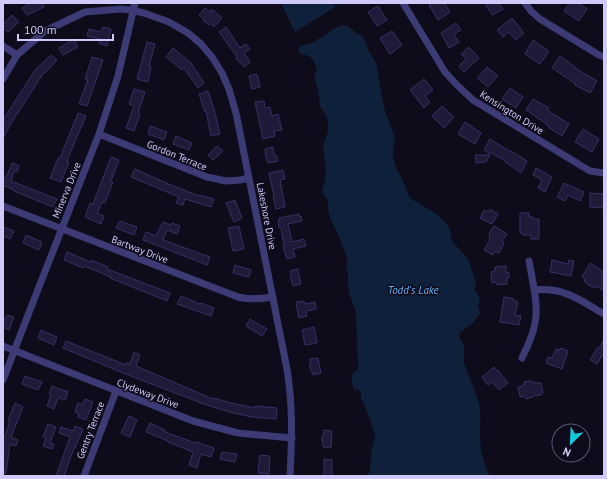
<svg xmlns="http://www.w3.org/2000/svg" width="607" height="479" font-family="'PT Sans',sans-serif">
  <rect width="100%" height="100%" fill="#0e0c1a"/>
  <path fill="#0f203b" d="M281,3H333L335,7L295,32Z
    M344,25L347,26L358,34L362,36L365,40L368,50L376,63L384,108L395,138L393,150V157L396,167L403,181L409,196L413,200L437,214L448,226L451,233V238L452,241L468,259L476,283L474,290L480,298L478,306L480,313L474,322L460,333C458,339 463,341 464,347C465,352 463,357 464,362C468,376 475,389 479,403C481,413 480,424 480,434C480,448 483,463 490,476H368L370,469L371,453L375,435L368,414L361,398V392L359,390L354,389C352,385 351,377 353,373C354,371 356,370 358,369L356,312L354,306L349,294L348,287V276L346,266L347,260V257L338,234L330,218L328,209V201L322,192L325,179L326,170L323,145L328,132V123L327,117L320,106L318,89L316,84L315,76L314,74L317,71C316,65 314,58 308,56C305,54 302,55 299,52V48L301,46L312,43L339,26Z"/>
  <path fill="#201a39" stroke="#382e63" d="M31,3H42L44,7L27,15L22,8Z
    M432,3H444L450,12L438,20L429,5Z
    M485,3H499L503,9L492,15Z
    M570,3H578L587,9L579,21L564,11Z
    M378,6L387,20L377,26L368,12Z
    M205,8L210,12L212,9L222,18L214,27L210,23L209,25L203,20L204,19L199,15Z
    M12,15L19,22L8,32L3,28V24Z
    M512,18L524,33L516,40L509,32L503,37L497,30Z
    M456,23L461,30L454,34L459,42L449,48L441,33Z
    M103,27L111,29L107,46L99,43L100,39L87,36L89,29L101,32Z
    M226,27L240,48L246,44L250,49L244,53L250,62L244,67L241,63H240L236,58L237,57L219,32Z
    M392,31L402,45L390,54L380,38Z
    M74,39L78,47L63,55L59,48Z
    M533,40L549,51L540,64L525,54Z
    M147,42L155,44L149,66L151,67L148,82L137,79Z
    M469,47L479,58L464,72L459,66L466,59L461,54Z
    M173,48L191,63L204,83L198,88L184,68L182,70L166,57Z
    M51,55L57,60L45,73L44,72L18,113H17L3,138V120L35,70Z
    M560,56L575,67V68L597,81L590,93L575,85L576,84L552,68Z
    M92,57L103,60L87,106L79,104L88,79H85Z
    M487,67L498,76L488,87L477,78Z
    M257,74L260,87L252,89L249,76Z
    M424,79L433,90L425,96L430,102L424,108L410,90Z
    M510,88L523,97L516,108L502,99Z
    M134,89L145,92L138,113L140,114L134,131L126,128L134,106L129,104Z
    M208,91L214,109L220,134L211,136L206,111L205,112L199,94Z
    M533,99L549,108L547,110L569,124L562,136L548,127L549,126L526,110Z
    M264,101L265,108L270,107L272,116L278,114L282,130L274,131L275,136L263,139L255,102Z
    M442,106L454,117L444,128L432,116Z
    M78,113L86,116L76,139L67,161L69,162L61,182L50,178L58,158H60Z
    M465,122L481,133L475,144L458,134Z
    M150,126L167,132L164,140L148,134Z
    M583,129L599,139L592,152L575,142Z
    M176,136L192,143L189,150L173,144Z
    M490,139L511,152V151L527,161L521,173L505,162L506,161L491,153L490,154L484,150Z
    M217,146L223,151L213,160L208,155Z
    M273,147L274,155H276L278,161L268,163L265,154H266L265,149Z
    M475,155H490L486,162L476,163Z
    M111,157L119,160L111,181L113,182L105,203L102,202L97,213L104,216L101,224L85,217L90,203L93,204Z
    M12,163L19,166L17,172L14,171L11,181L57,199L53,207L14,191V190L3,185V177L6,178Z
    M536,168L552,177L545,192L538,188L542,180L533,175Z
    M135,169L171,185L199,196V195L214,199L211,207L185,199L183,205L176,203L179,197L131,177Z
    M283,170L285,179L280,180L285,207L276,209L273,197H274L269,173Z
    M564,183L584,192L580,201L568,195L565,201L557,197Z
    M590,193L604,194V208L590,207Z
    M235,200L242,218L234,222L226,203Z
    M490,209L498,214L492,224L480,218L484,210L489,212Z
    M520,213H529V217H533V219H539V239H531V235H523L522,233H520Z
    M299,214L300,217L301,216L302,221L288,224L292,242L304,239L306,246L293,249L295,257L287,259L283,247L284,246L281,228H279L278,221H279V218Z
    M120,221L137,227L134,235L116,228Z
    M163,222L171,225L172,223L180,226L177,234L167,230L163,240L210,257L207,265L143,240L146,232L156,236Z
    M239,226L244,249L233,251L228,228Z
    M494,226L507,234L502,242L504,243L499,253L495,251L493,255L484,250L490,240L489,233Z
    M3,227L14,231L10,239L3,236Z
    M26,235L42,242L39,250L23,243Z
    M67,252L91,262V260L108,267L107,269L170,293L167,301L110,278L111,277L84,266L83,268L64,260Z
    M552,260L568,264L569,260L574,261L571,276L550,272Z
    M590,263L604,272V287L602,290L597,286L596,288L592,286V287L587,284V283L584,281L585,279L582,277Z
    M235,265L251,270L249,277L233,273Z
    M506,266V273L509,272V278H507V284L497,285L496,282L492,283L491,272L495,271V267Z
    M298,269L301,284L293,286L290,275L291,274L290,271Z
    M181,296L200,304L201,303L214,308L211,316L177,304Z
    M504,297L514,299V301L518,302L515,315L521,316L519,325L500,322Z
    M304,301L305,304L315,302L316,309L306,311L307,316L299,318L298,315L296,302Z
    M7,315L14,317L9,330L3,327V318L5,319Z
    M250,319L267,329L262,336L246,326Z
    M314,327L317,343L305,345L302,330Z
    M41,330L57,337L54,345L38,338Z
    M604,340V356L602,355L597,364L590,360L598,347L599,348Z
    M66,341L126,365V363L130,364L134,352L140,355L136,366L213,399L214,398L231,403L255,408V406L277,408L276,419L252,417L233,413L204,404L123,373L63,348Z
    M560,348L568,351L562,369L546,363L548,357L552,358L556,349L560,350Z
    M318,358L321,373L313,375L309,364L311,363L310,359Z
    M494,367L497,371L498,370L508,383L499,390L492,382L488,385L482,377Z
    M25,376L42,382L38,390L22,384Z
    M531,381L532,382H534V383H541L543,393L541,394V395L533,396V397L526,399L525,396L520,397L518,387L523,386V384H525L524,382Z
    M52,386L68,392L65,400L58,398L54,409L47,406L51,395L49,394Z
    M85,399L93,402L86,420L78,417L79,414L75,412L78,403L82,405Z
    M15,403L23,407L11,437L18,440L16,446L10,444L6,473H3V436L5,437L10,421L8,420Z
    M129,416L137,420L130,437L121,433Z
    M150,423L165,430V432L195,443L196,442L214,448L211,457L201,454L197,468L189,465L193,452L168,442V441L146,432Z
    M48,424L56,427L50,443L54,444L52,449L43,446L46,438L43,437Z
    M75,426L83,429L75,448H74L64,476H56L70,437L59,433L61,427L73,431Z
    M324,430L332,431L331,448L323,447V442H322V437H323Z
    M222,452L237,454L235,462L220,459Z
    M260,455L270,456L269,474L258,473Z
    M324,459L332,460V476H324Z"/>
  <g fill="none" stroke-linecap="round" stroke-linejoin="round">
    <path stroke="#3d3b75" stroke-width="7" d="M403,3L445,72L457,85L473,100L590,171L604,173
      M525,3L531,11L540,19L599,55L604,57
      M3,46L17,55
      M3,79L17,55L45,31L85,12L121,9L130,10L144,13L169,22L188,33L201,44L212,57L222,73L229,89L236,113L287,369C293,406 292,439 290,476
      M99,134L207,177L226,181L240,180L249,178
      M3,206L238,297C249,300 261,299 273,297
      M534,290C564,287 580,300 604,314
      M3,346L193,421L238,433L292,438
      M522,358C527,347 533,336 535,323C539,306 532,279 529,261
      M3,380L35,297L99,134L118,76L135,3
      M84,476L116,391"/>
  </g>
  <g text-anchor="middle" stroke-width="3" stroke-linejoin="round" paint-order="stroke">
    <g font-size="10" fill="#cfcafa" stroke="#0e0c1a">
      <text transform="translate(512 112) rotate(32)" y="4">Kensington Drive</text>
      <text transform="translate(177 155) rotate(22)" y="4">Gordon Terrace</text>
      <text transform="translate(66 190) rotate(-68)" y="4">Minerva Drive</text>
      <text transform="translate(267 216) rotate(79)" y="4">Lakeshore Drive</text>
      <text transform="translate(140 249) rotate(21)" y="4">Bartway Drive</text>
      <text transform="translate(148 393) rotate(21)" y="4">Clydeway Drive</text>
      <text transform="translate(90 430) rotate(-69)" y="4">Gentry Terrace</text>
    </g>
    <g font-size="11" font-style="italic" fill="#61aef1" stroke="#0e0c1a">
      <text x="413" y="294">Todd's Lake</text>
    </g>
  </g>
  <rect width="607" height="479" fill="none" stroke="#cfcafa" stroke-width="8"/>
  <g transform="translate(571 443) rotate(204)"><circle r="19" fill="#0e0c1a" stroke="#5b5874"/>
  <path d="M0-3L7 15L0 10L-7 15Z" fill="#14c8dc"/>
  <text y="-6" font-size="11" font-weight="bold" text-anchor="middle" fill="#cfcafa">N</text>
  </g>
  <path d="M18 34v6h95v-6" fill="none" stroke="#cfcafa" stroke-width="2"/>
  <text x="24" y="34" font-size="12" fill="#cfcafa" stroke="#0e0c1a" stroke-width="3" paint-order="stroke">100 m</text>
</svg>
